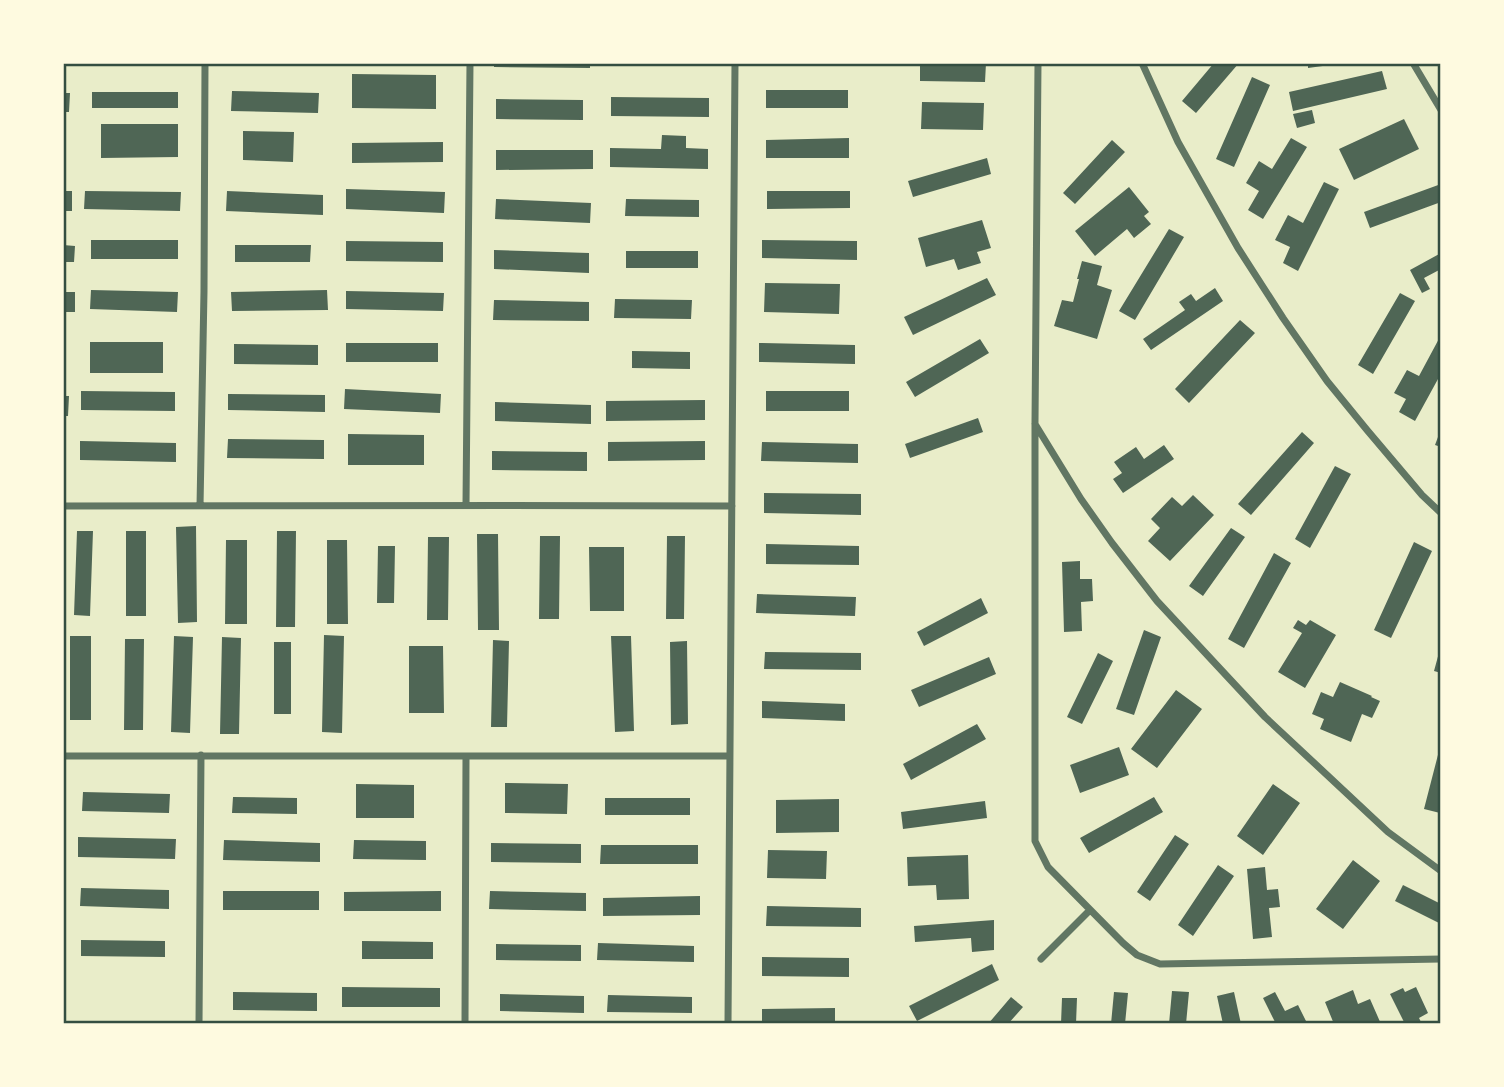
<svg xmlns="http://www.w3.org/2000/svg" width="1504" height="1087" font-family="'DejaVu Sans',sans-serif">
  <rect width="100%" height="100%" fill="#e9edc9"/>
  <path fill="#4f6655" d="M494,63H590V68L494,67Z
    M612,63H709V66H612Z
    M920,63H986L985,82L920,81Z
    M1214,63H1239L1196,113L1182,101Z
    M1308,63H1329L1330,65L1308,68Z
    M1382,71L1387,89L1293,111L1289,92Z
    M352,74L436,75V109L352,108Z
    M1252,77L1270,85L1234,167L1216,159Z
    M766,90H848V108H766Z
    M232,91L319,93L318,113L231,111Z
    M92,92H178V108H92Z
    M63,93H70L69,112H63Z
    M611,97L709,98V117L611,116Z
    M496,99L583,100V120L496,119Z
    M922,102L984,103L983,130L921,129Z
    M1312,110L1315,123L1297,128L1293,114Z
    M1404,119L1419,149L1354,180L1339,149Z
    M101,124H178V157L101,158Z
    M243,131L294,132L293,162L243,160Z
    M662,135L686,136V148L708,149V169L610,167V148L661,149Z
    M849,138V158H766V140Z
    M1291,138L1307,147L1263,219L1248,210L1259,191L1246,183L1259,161L1272,169Z
    M1112,140L1125,152L1075,204L1063,193Z
    M443,142V162L352,163V143Z
    M496,150H593V169L496,170Z
    M987,158L991,174L913,197L908,181Z
    M1324,182L1339,189L1298,271L1283,263L1290,247L1275,240L1288,215L1303,223Z
    M1441,184V202L1370,228L1364,212Z
    M1129,187L1149,212L1144,216L1151,224L1134,238L1127,229L1095,256L1075,231Z
    M346,189L445,192L444,213L346,209Z
    M63,191H72V211H63Z
    M85,191L181,192L180,211L84,209Z
    M227,191L323,195V215L226,211Z
    M767,191H850V208L767,209Z
    M496,199L591,203L590,223L495,219Z
    M626,199L699,200V217L625,216Z
    M982,220L991,248L977,252L981,263L958,270L954,259L926,267L918,238Z
    M1169,229L1184,237L1135,320L1119,311Z
    M91,240H178V259H91Z
    M762,240L857,241V260L762,258Z
    M346,241L443,242V262L346,261Z
    M63,245L75,246L74,262H63Z
    M235,245H311L310,262H235Z
    M494,250L589,253V273L494,269Z
    M626,251H698V268H626Z
    M1441,253V269L1424,278L1430,289L1422,293L1410,270Z
    M1082,261L1102,266L1097,285L1112,290L1097,339L1054,326L1062,300L1073,302L1079,279H1077Z
    M987,278L996,295L913,335L904,317Z
    M765,283L840,284L839,314L764,312Z
    M1215,288L1223,301L1151,350L1143,339L1185,310L1179,302L1191,294L1196,301Z
    M91,290L178,292L177,312L90,309Z
    M327,290L328,310L232,311L231,292Z
    M346,291L444,293L443,311L346,309Z
    M63,292H75V312H63Z
    M1400,293L1415,301L1373,374L1358,365Z
    M615,299L692,300L691,319L614,318Z
    M494,300L589,302V321L493,320Z
    M1240,320L1255,333L1189,403L1175,389Z
    M1441,335V381L1438,379L1415,421L1399,412L1406,399L1394,393L1407,370L1419,376Z
    M980,339L989,353L915,397L906,382Z
    M90,342H163V373H90Z
    M346,343H438V362H346Z
    M759,343L855,345V364L759,362Z
    M234,344L318,345V365L234,364Z
    M632,351L690,352V369L632,368Z
    M345,389L441,394L440,413L344,409Z
    M81,391L175,392V411L81,410Z
    M766,391H849V411H766Z
    M228,394L325,395V412L228,410Z
    M63,396H69L68,416H63Z
    M705,400V420L606,421V401Z
    M495,402L591,405V424L495,421Z
    M978,418L983,432L910,458L905,444Z
    M1441,429V447L1435,445Z
    M1302,432L1314,443L1251,515L1238,504Z
    M348,434L424,435V465H348Z
    M228,439L324,440V459L227,458Z
    M80,441L176,443V462L80,460Z
    M705,441V460L608,461V442Z
    M762,442L858,444V463L761,461Z
    M1164,445L1174,459L1123,493L1113,479L1122,473L1114,462L1136,447L1144,459Z
    M492,451L587,452V471L492,470Z
    M1335,466L1351,474L1310,548L1295,539Z
    M764,493L861,494V515L764,513Z
    M1193,495L1214,515L1170,561L1148,541L1160,528L1151,519L1172,497L1182,506Z
    M196,526L197,622L178,623L176,527Z
    M1231,528L1245,537L1203,596L1189,586Z
    M77,531H93L90,616L74,615Z
    M126,531H146V616H126Z
    M277,531H296L295,627H276Z
    M477,534H498L499,630H478Z
    M540,536H560L559,619H539Z
    M667,536H685L684,619H666Z
    M428,537H449L448,620H427Z
    M226,540H247V624H225Z
    M327,540H347L348,624H327Z
    M1414,542L1432,551L1391,638L1374,630Z
    M766,544L859,546V565L766,564Z
    M378,546H395L394,603H377Z
    M589,547H624V611H590Z
    M1274,553L1291,563L1244,648L1228,639Z
    M1080,561V579H1092L1093,601L1081,602L1082,631L1064,632L1062,562Z
    M757,594L856,597L855,616L756,613Z
    M981,598L988,613L924,646L917,632Z
    M1298,620L1306,625L1310,620L1336,635L1305,688L1278,672L1302,633L1293,628Z
    M1144,630L1161,637L1134,715L1116,709Z
    M324,635L344,636L342,733L322,732Z
    M70,636H91V720H70Z
    M174,636L193,637L190,733L171,732Z
    M611,636H631L634,731L615,732Z
    M222,637L241,638L239,734H220Z
    M125,639H144L143,730H124Z
    M493,640L509,641L507,727H491Z
    M687,641L688,724L671,725L670,642Z
    M274,642H291V714H274Z
    M409,646H443L444,713H409Z
    M1440,649H1441V673L1434,671Z
    M765,652L861,653V670L764,669Z
    M1098,653L1113,661L1082,724L1067,717Z
    M989,657L996,674L919,707L911,690Z
    M1340,682L1372,696L1371,697L1380,701L1372,718L1362,714L1351,742L1320,729L1324,719L1312,714L1321,692L1333,697Z
    M1176,690L1202,709L1157,768L1131,749Z
    M762,701L845,704V721L762,718Z
    M977,724L986,739L911,780L903,764Z
    M1119,747L1129,775L1080,793L1070,765Z
    M1440,747L1441,809L1440,813L1424,809Z
    M505,783L568,784L567,814L505,813Z
    M356,784L414,785V818H356Z
    M1273,784L1300,803L1263,855L1237,836Z
    M83,792L170,794L169,813L82,811Z
    M233,797L297,798V814L232,813Z
    M1154,797L1163,812L1089,853L1080,838Z
    M605,798H690V815H605Z
    M839,799V832L776,833V800Z
    M985,801L987,818L903,829L901,812Z
    M1175,835L1189,844L1150,901L1137,892Z
    M78,837L176,839L175,859L78,857Z
    M224,840L320,843V862L223,860Z
    M354,840L426,841V860L353,859Z
    M491,843L581,844V863L491,862Z
    M601,845H698V864H600Z
    M768,850L827,851L826,879L767,878Z
    M968,855L969,899L937,900L936,885L908,886L907,857Z
    M1353,860L1380,881L1343,929L1316,909Z
    M1218,865L1234,876L1193,936L1178,925Z
    M1265,867L1267,890L1278,889L1280,907L1269,908L1272,937L1253,939L1247,869Z
    M1403,885L1441,904V924L1395,901Z
    M81,888L169,890V909L80,906Z
    M223,891H319V910H223Z
    M441,891V911H344V892Z
    M490,891L586,893V911L489,909Z
    M700,896V915L603,916V898Z
    M63,904H66V923H63Z
    M767,906L861,908V927L766,926Z
    M994,920V950L972,952L971,938L915,942L914,926Z
    M81,940L165,941V957L81,956Z
    M362,941L433,942V959H362Z
    M598,943L694,946V962L597,960Z
    M496,944L581,945V961L496,960Z
    M762,957L849,958V977L762,976Z
    M992,964L999,980L917,1021L909,1006Z
    M342,987L440,988V1007H342Z
    M1416,987L1428,1013L1419,1018L1422,1024H1405L1390,994L1403,988L1405,992Z
    M1353,990L1358,1004L1370,999L1381,1024H1334L1325,1002Z
    M1172,991L1189,992L1186,1024H1169Z
    M233,992L317,993V1011L233,1010Z
    M1114,992L1128,993L1125,1024H1111Z
    M1234,992L1241,1024H1223L1217,996Z
    M1275,992L1285,1011L1298,1005L1306,1021L1300,1024H1276L1263,998Z
    M500,994L584,996V1013L500,1011Z
    M608,995L692,997V1013L607,1012Z
    M1011,997L1023,1007L1008,1024H988Z
    M1062,998H1077L1076,1024H1061Z
    M835,1008V1024H762V1009Z"/>
  <g fill="none" stroke-linecap="round" stroke-linejoin="round">
    <path stroke="#617663" stroke-width="7" d="M1038,63L1035,423V841L1048,867L1123,943L1137,955L1160,964L1441,959
      M1142,63L1178,142L1238,248L1283,318L1327,381L1367,430L1422,495L1441,513
      M1413,63L1441,110
      M1035,424L1081,499L1112,543L1157,601L1265,717L1388,832L1441,871
      M466,505L470,63
      M63,506C286,506 509,505 732,506
      M200,506L204,291L205,63
      M63,756H730
      M1041,959L1090,910
      M199,1024L201,755
      M465,1024L466,756
      M728,1024L735,63"/>
  </g>
  <rect width="1504" height="1087" fill="none" stroke="#fefae0" stroke-width="130"/>
  <rect x="65" y="65" width="1374" height="957" fill="none" stroke="#344e41" stroke-width="2.5"/>
</svg>
